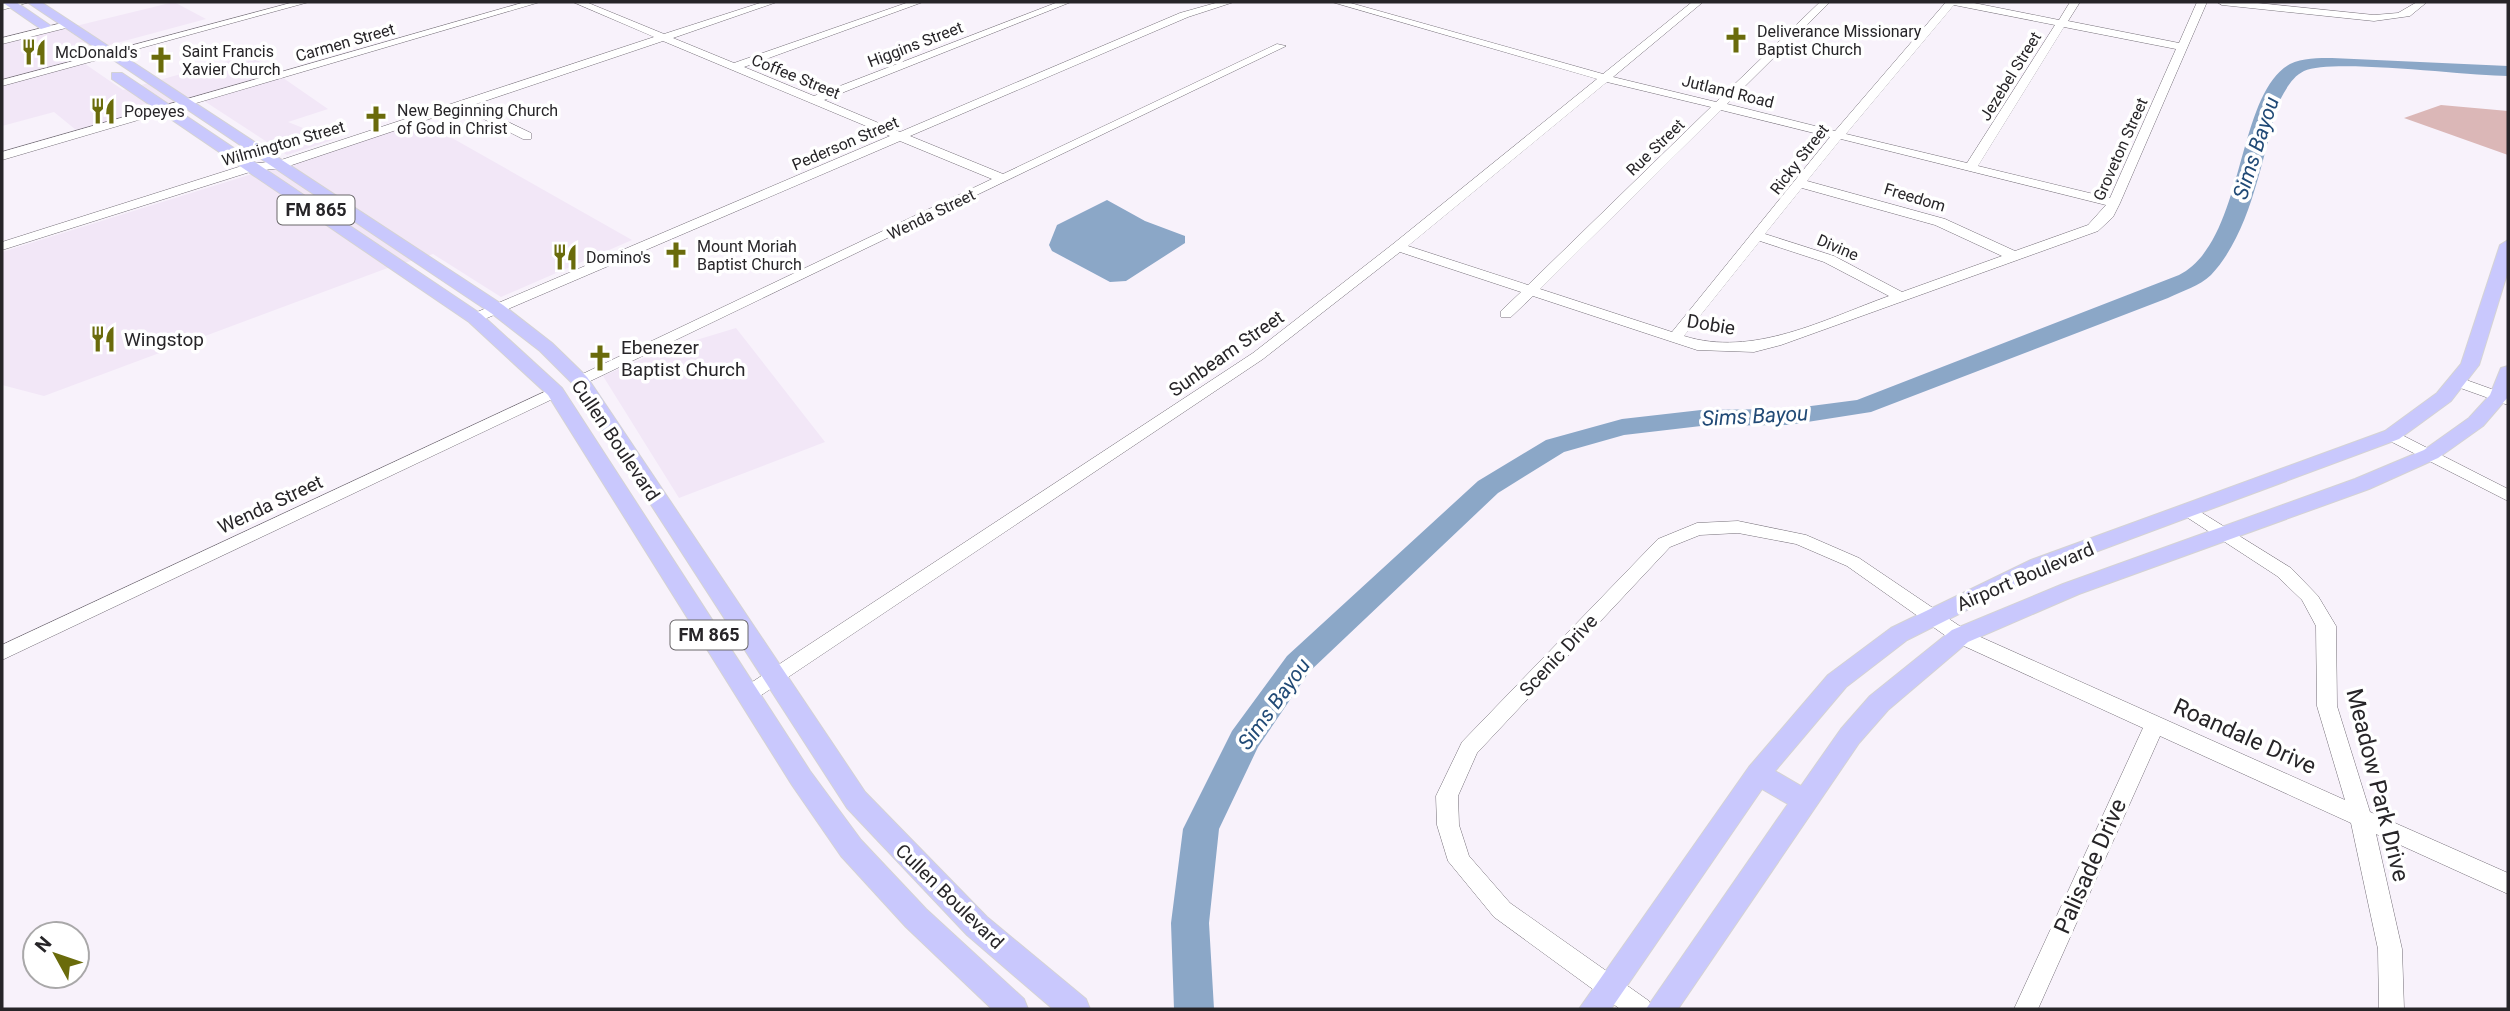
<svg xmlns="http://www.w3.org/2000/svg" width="2510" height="1011" font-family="Roboto,sans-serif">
  <rect width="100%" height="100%" fill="#f8f2fb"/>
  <path fill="#f2e7f7" d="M174,2L206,19L72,55L123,90L250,55L328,109L288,122L333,140L287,155L198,97L76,130L54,112L2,126V44Z
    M422,121L632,240L501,297L433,254L385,269L44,396L2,385V252Z
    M736,328L825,442L679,498L603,376L660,351Z"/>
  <path fill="#dbb7b7" d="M2441,105L2508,111V155L2404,118Z"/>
  <path fill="#8ba7c7" d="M1107,200L1145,221L1185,236V243L1126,281L1110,282L1052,251L1049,245L1057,225Z"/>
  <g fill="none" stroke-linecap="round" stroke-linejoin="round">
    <path fill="#8ba7c7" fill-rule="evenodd" d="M2332,58L2508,66V76C2467,76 2333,58 2304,71C2292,77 2286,89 2280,100C2261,156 2253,230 2211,275C2200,286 2182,291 2168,298L1871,412L1788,425L1701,426L1624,435L1564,452L1498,493L1309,672L1258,747L1219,829L1209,923L1214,1009H1174L1171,923L1183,829L1232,731L1287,656L1478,481L1546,440L1622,419L1701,410L1788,409L1857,400L2179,275C2246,241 2235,94 2290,64C2302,58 2319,58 2332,58Z"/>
    <g stroke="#767079" stroke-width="1">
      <path id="minor" d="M13,2H30L2,10V4Z
        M294,2H309L2,86V80Z
        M525,2H540L2,160V152Z
        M573,2H586L664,34L763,2H777L673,38L734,63L909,2H923L744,67L814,96L1058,2H1071L824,100L900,132L1180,13L1219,2H1234L1188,17L910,136L1003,174L1277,44L1286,46L580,386L572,381L574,378L992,179L900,141L480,321H470V315L890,136L663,41L473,105L531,133V139H523L462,108L283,168L253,171L2,250V242L248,164L278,161L654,37Z
        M1332,2H1347L1603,74L1692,2H1703L1613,77L1716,102L1820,2H1830L1727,104L1835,131L1946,2H1969L2059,20L2070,2H2080L2068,21L2179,43L2197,2H2207L2120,203L2113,217L2098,231L1781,345L1754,352L1697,350L1533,296L1511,317H1501V311L1521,292L1400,252L1263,359L754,700L747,703L740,700L737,695L740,690L1253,353L1393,244L1597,79ZM1954,5L2055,25L1967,163L1846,134ZM2064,27L2176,49L2110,198L1978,166ZM1607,82L1711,107L1528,285L1408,246ZM1721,110L1830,137L1672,332L1540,289ZM1841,139L2106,205L2088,225L2015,251L1945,219L1807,181ZM1802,188L1935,225L2002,256L1902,292L1834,256L1765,234ZM1760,241L1824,262L1889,296C1825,319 1753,358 1684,336Z
        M2217,2H2248L2374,15L2398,13L2417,2H2427L2410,16L2374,21L2222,5Z
        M66,22L71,25L70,27L2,44V38Z
        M2458,377L2508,395V405L2452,385L2450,382Z
        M555,387L563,392L561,395L2,660V645Z
        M2392,430L2508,489V501L2386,439L2384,435L2386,431Z
        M2191,506L2291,568L2318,596L2336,626L2337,706L2370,812L2508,873V894L2376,834L2402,949L2404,1009H2379L2378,949L2351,823L2160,736L2038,1009H2014L2143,728L1953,641L1847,566L1796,544L1738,533L1700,535L1670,547L1477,753L1458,796L1459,825L1469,856L1510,903L1649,1001L1652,1009H1620L1494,917L1448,861L1437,825L1436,796L1462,742L1658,539L1697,523L1738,521L1806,535L1859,558L1967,631L2345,800L2317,706L2316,626L2302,600L2277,576L2185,516L2182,512Z"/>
    </g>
    <g stroke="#d4d3d4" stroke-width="2">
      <path id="major" d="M2,2H16L51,26L41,29Z
        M27,2H41L503,305L552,343L587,377L865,792L987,917L1086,999L1090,1009H1053L967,935L847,808L573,384L540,351L491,313Z
        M112,73H122L481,314L562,388L810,771L861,840L926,909L1024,999L1028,1009H992L906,927L841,856L792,785L548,395L469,322L112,79Z
        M2508,240V271L2479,365L2451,401L2399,439L2047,570L1907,640L1846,687L1775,771L1801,786L1841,729L1870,696L1952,630L2063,584L2355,479L2424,450L2469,418L2490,395L2501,368L2508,366V397L2483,426L2438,458L2369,489L2079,594L1968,642L1888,710L1859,743L1678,1009H1646L1788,804L1762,789L1611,1009H1579L1749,767L1828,675L1891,628L2031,560L2385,431L2437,393L2461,364L2500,245Z"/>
    </g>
    <use href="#minor" fill="#fff" fill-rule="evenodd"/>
    <use href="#major" fill="#c9c8fd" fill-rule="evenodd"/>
  </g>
  <defs>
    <g id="church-bare" transform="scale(2.1)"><path d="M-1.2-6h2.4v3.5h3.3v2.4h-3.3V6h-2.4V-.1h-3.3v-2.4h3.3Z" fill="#6a6b0b" stroke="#fff" stroke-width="2.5" paint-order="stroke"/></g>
    <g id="restaurant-bare" transform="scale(2.1)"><path d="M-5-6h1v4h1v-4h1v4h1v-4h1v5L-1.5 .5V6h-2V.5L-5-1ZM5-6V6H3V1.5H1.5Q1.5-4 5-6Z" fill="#6a6b0b" stroke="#fff" stroke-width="2.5" paint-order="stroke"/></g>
  </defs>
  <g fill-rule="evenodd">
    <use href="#church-bare" x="1736" y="40"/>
    <use href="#restaurant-bare" x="34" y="52"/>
    <use href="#church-bare" x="161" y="60"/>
    <use href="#restaurant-bare" x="103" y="111"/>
    <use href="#church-bare" x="376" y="119"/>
    <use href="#church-bare" x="676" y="255"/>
    <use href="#restaurant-bare" x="565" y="257"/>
    <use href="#restaurant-bare" x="103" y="339"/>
    <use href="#church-bare" x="600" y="358"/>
  </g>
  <g text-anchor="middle" stroke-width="7" stroke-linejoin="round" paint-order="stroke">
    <g font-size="16" fill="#272528" stroke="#fff" text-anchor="start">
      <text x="1757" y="37">Deliverance Missionary<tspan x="1757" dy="18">Baptist Church</tspan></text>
      <text x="182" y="57">Saint Francis<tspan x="182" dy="18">Xavier Church</tspan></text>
      <text x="55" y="58">McDonald's</text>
      <text x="397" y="116">New Beginning Church<tspan x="397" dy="18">of God in Christ</tspan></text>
      <text x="124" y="117">Popeyes</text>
      <text x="697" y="252">Mount Moriah<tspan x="697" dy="18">Baptist Church</tspan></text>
      <text x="586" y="263">Domino's</text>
    </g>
    <g font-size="16" fill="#272528" stroke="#fff">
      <text transform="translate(345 42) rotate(-16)" y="6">Carmen Street</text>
      <text transform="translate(915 44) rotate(-21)" y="6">Higgins Street</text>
      <text transform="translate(796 76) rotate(22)" y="6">Coffee Street</text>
      <text transform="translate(2010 76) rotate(-58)" y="6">Jezebel Street</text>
      <text transform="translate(1728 91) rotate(14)" y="6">Jutland Road</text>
      <text transform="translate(283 143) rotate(-16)" y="6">Wilmington Street</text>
      <text transform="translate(845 143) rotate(-23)" y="6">Pederson Street</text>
      <text transform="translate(1655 147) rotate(-44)" y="6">Rue Street</text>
      <text transform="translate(2120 149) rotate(-66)" y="6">Groveton Street</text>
      <text transform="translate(1799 159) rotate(-52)" y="6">Ricky Street</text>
      <text transform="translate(1915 197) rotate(17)" y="6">Freedom</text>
      <text transform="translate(931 214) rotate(-26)" y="6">Wenda Street</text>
      <text transform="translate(1838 247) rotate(23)" y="6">Divine</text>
    </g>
    <g fill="#fff" stroke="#686668" stroke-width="2">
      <rect x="277.5" y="195.5" width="77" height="29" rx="5"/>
      <rect x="670.5" y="620.5" width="77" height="29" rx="5"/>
    </g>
    <g font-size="18" font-weight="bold" fill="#272528">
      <text x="316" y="216">FM 865</text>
      <text x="709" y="641">FM 865</text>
    </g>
    <g font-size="19" fill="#272528" stroke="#fff">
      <text transform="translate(1711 324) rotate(9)" y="7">Dobie</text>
      <text transform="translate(1226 353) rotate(-35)" y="7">Sunbeam Street</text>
      <text transform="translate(616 440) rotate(56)" y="7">Cullen Boulevard</text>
      <text transform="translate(270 504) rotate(-25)" y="7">Wenda Street</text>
      <text transform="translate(2025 576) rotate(-23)" y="7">Airport Boulevard</text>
      <text transform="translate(1558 655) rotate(-47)" y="7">Scenic Drive</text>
      <text transform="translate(950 896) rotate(44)" y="7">Cullen Boulevard</text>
    </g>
    <g font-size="19" fill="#272528" stroke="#fff" text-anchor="start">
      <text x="124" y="346">Wingstop</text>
      <text x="621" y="354">Ebenezer<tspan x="621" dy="22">Baptist Church</tspan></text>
    </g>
    <g font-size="21" font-style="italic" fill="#214a76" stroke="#fff">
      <text transform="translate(2256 148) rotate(-72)" y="7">Sims Bayou</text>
      <text transform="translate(1755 416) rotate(-3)" y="7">Sims Bayou</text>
      <text transform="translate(1274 704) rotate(-54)" y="7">Sims Bayou</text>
    </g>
    <g font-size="23" fill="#272528" stroke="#fff">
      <text transform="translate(2245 736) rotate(24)" y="8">Roandale Drive</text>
      <text transform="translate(2378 785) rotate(76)" y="8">Meadow Park Drive</text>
      <text transform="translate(2090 866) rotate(-66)" y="8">Palisade Drive</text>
    </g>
  </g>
  <rect width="2510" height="1011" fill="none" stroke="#272528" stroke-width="7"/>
  <g transform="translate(56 955) rotate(310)"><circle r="33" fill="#ffffff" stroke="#a9a8a9" stroke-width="2"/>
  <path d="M0-5L12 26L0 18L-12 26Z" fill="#6a6b0b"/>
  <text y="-10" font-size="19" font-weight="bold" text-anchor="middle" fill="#272528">N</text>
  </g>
</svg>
